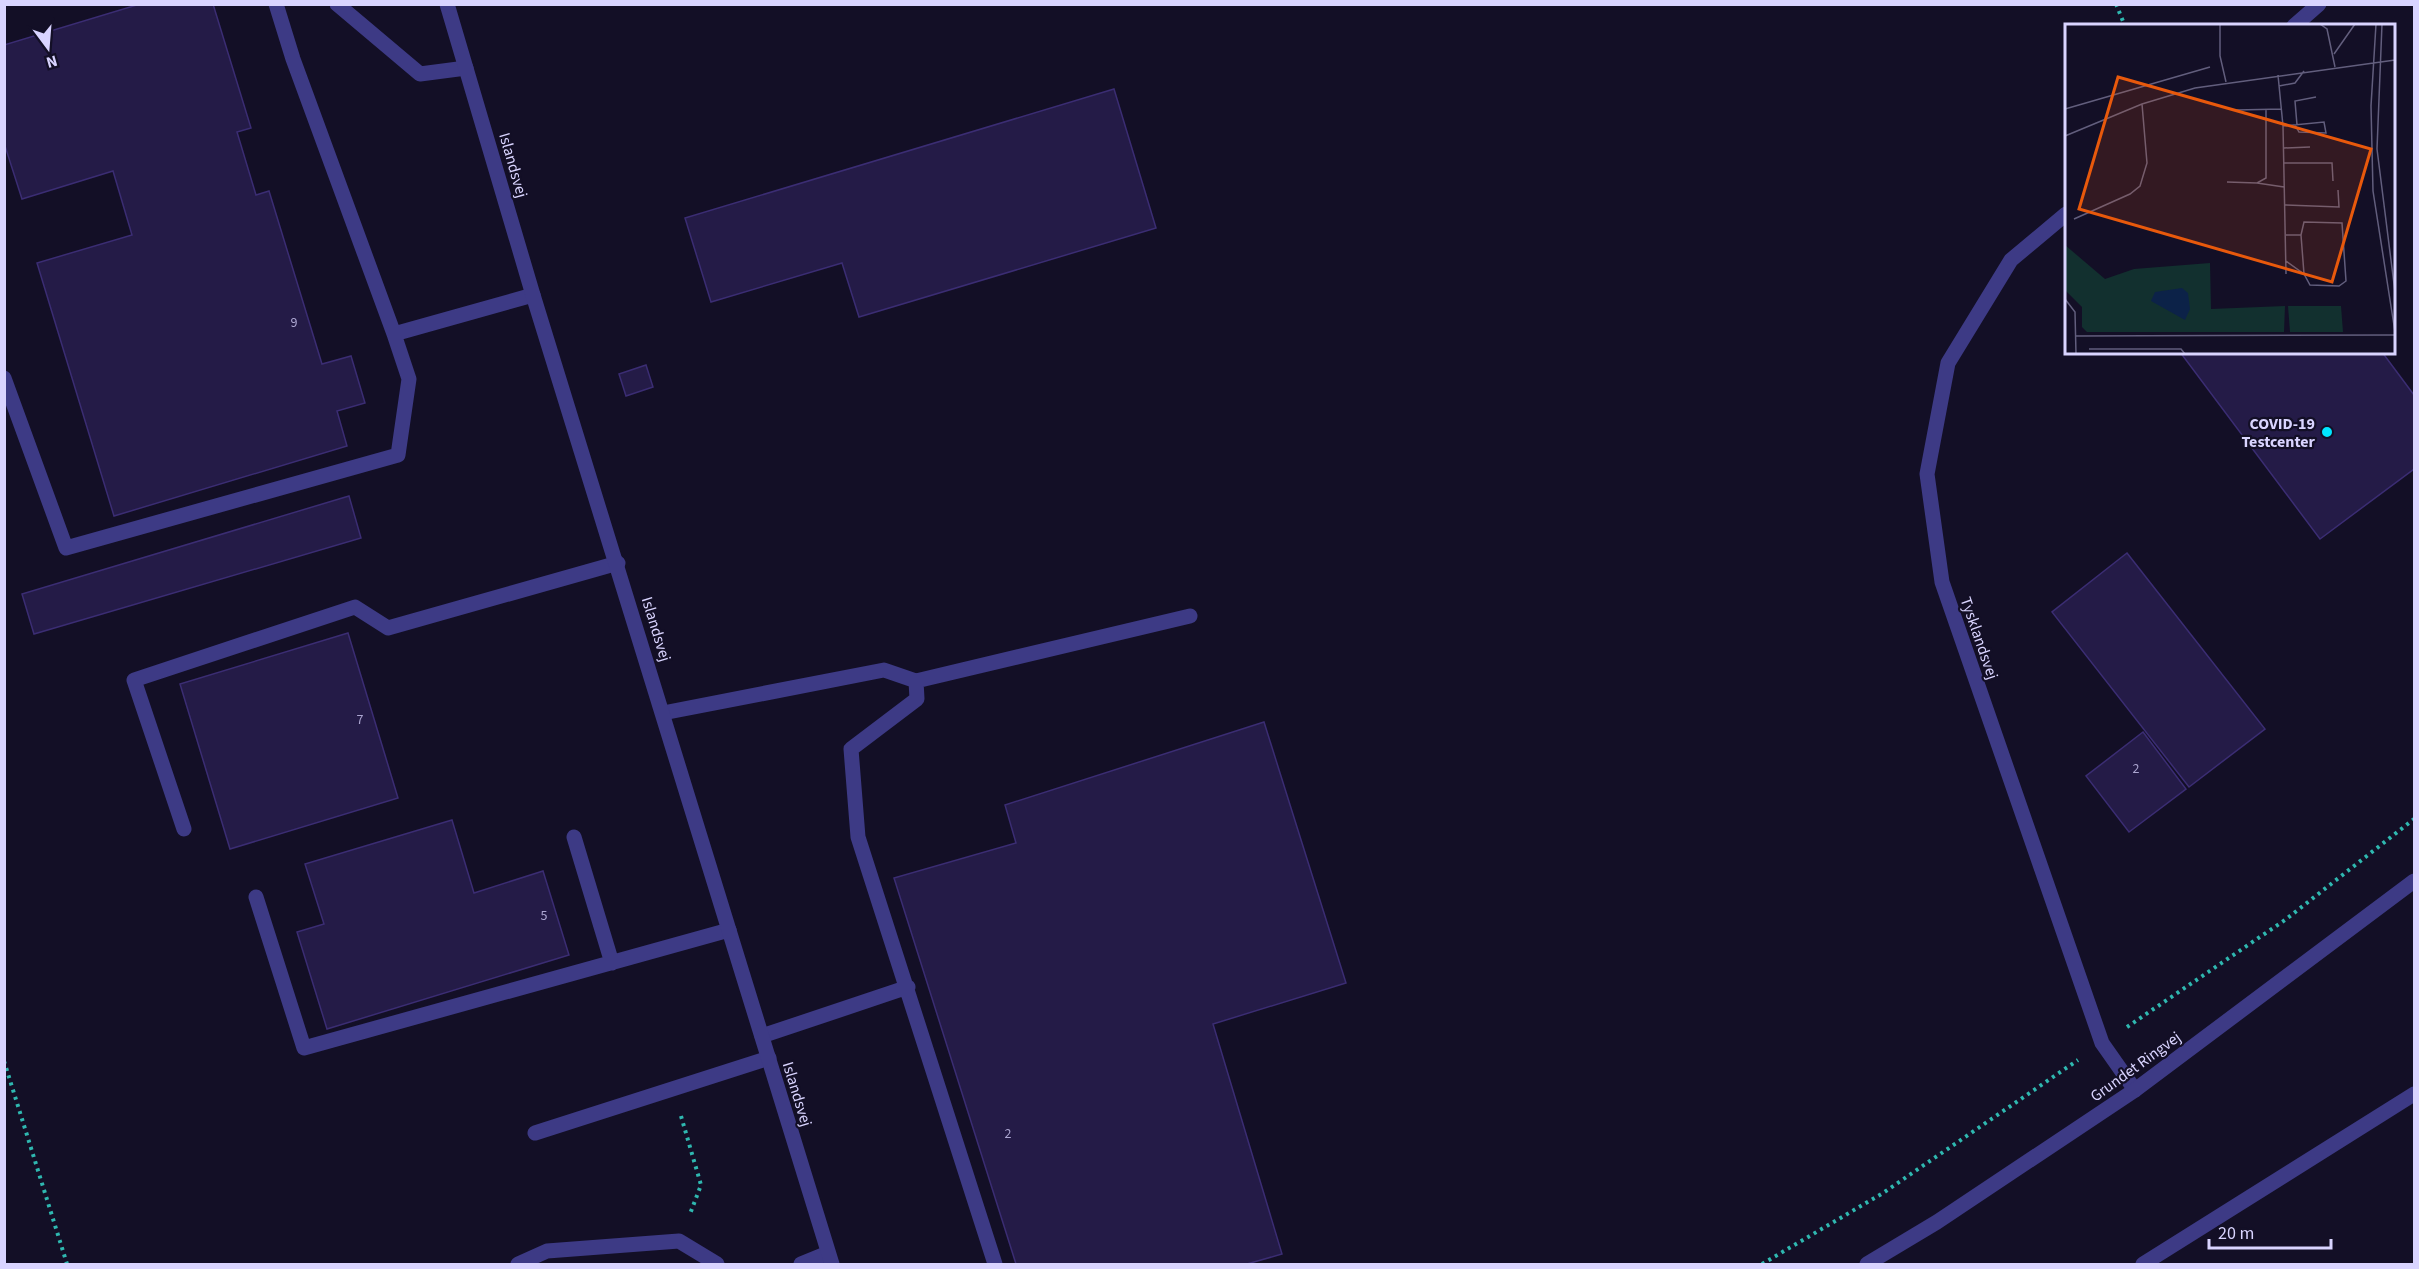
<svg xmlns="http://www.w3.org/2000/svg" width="2419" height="1269" font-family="'Source Sans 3',sans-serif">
  <rect width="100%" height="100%" fill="#130f26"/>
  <path fill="#241b47" stroke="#3b2d73" stroke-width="1.5" d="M140,4H213L251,128L237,132L256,195L269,191L322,364L351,356L365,403L337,411L347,446L114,516L37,263L132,235L113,171L22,199L4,143V45Z
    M1114,89L1156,228L859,317L842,263L711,302L685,218Z
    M2180,352H2382L2414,395V469L2320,539Z
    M646,365L653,387L626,396L619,374Z
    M349,496L361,538L34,634L22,594Z
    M2127,553L2265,729L2189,787L2052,612Z
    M348,633L398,798L230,849L180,684Z
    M1264,722L1346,983L1213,1024L1282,1254L1247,1264H1016L894,878L1016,843L1005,805Z
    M2143,732L2186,789L2129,832L2086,776Z
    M452,820L474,893L543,871L569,955L327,1029L297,932L324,924L305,864Z"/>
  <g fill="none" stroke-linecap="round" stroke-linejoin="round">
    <path stroke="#2fb8b0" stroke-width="4" stroke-dasharray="3 4.5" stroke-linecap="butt" d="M2116,4L2125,26
      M2127,1027L2285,920L2414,819
      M4,1061L67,1264
      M681,1116L701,1185L690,1214
      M1762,1264L1883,1193L2078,1060"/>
    <path stroke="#3d3a85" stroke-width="15" d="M276,4L293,59L394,334
      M337,4L420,74L466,68
      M2294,26L2319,4
      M2066,214L2011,260L1948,363L1927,474L1942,582L2102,1043L2135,1090
      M4,378L66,548L398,455L409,379L394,334L533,295
      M663,713L884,670L916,681
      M184,829L134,680L355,607L388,628L618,563
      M574,837L612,963
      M256,897L304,1048L729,930
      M762,1036L908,987
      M535,1133L769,1058
      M518,1264L547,1251L679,1241L717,1264
      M801,1264L828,1253
      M995,1264L858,837L851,749L917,699L916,681L1190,616
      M2143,1264L2414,1094"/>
    <path stroke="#3d3a85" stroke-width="15" d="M447,4L533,295L832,1264"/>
    <path stroke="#3d3a85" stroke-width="15" d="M1867,1264L1937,1222L2135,1090L2414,881"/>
  </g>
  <circle fill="#00e5ff" stroke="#130f26" stroke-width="2" cx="2327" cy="432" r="6"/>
  <g text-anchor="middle" stroke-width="4.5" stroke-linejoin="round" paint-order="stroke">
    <g font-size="14" fill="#aca6d1">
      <text x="294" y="327">9</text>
      <text x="360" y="724">7</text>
      <text x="2136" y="773">2</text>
      <text x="544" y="920">5</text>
      <text x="1008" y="1138">2</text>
    </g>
    <g font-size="16" fill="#d9d4ff" stroke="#130f26">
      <text transform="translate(514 165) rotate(74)" y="6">Islandsvej</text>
      <text transform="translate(657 629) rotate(73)" y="6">Islandsvej</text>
      <text transform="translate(1980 638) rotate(71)" y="6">Tysklandsvej</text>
      <text transform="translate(2135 1066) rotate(-36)" y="6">Grundet Ringvej</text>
      <text transform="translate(798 1094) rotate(73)" y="6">Islandsvej</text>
    </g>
    <g font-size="16" font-weight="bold" fill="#d9d4ff" stroke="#130f26" text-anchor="end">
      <text x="2315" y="429">COVID-19<tspan x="2315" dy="18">Testcenter</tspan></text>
    </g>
  </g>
  <g transform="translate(2065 24)">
    <rect width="330" height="330" fill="#130f26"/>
    <path d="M0,221L40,255L69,245L145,239L146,285L220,282L219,308H22L17,303V283L0,266ZM223,282H276L278,308H225Z" fill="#12302f"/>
    <path d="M117,264L123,269L125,285L120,296L86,277L90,268Z" fill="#0c2248"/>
    <path fill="none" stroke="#625e7d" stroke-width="1.5" d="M155,0V32L161,58M255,0L262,5L270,43M311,0L306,82L308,167L330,308M317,0L312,125L330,268M269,30L290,0M213,51L218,102L221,250M214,62L230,59L239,47M0,85L145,43M171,86L217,85M232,101L230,77L251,73M218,102L259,98L261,109L234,108L230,101M0,112L77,80L130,64L330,36M219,124L245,123M219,139H267L268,157M162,158L192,159L201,154V85M192,159L219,163M220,181L274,183L273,166M9,195L65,170L75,162L82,139L77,80M221,211H236L239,198L277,199L281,257L274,262L245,261L239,250L221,237M236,211L239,250M0,275L10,288L11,330M10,312L330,311M24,325H116L120,330"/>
    <path fill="#e8590c" fill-opacity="0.15" stroke="#e8590c" stroke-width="3" d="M53,53L306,125L267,258L14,185Z"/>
    <rect width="330" height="330" fill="none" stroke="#d9d4ff" stroke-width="3"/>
  </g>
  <rect width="2419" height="1269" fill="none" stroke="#d9d4ff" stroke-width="12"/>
  <g transform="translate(48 48) rotate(164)" stroke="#130f26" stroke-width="4.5" paint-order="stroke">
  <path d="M0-4.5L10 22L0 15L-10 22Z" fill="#d9d4ff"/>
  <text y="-9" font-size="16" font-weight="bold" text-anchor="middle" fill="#d9d4ff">N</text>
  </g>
  <path d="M2209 1239v9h122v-9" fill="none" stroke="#d9d4ff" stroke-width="3"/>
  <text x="2218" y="1239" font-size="18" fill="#d9d4ff" stroke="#130f26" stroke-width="4.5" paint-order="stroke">20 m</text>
</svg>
